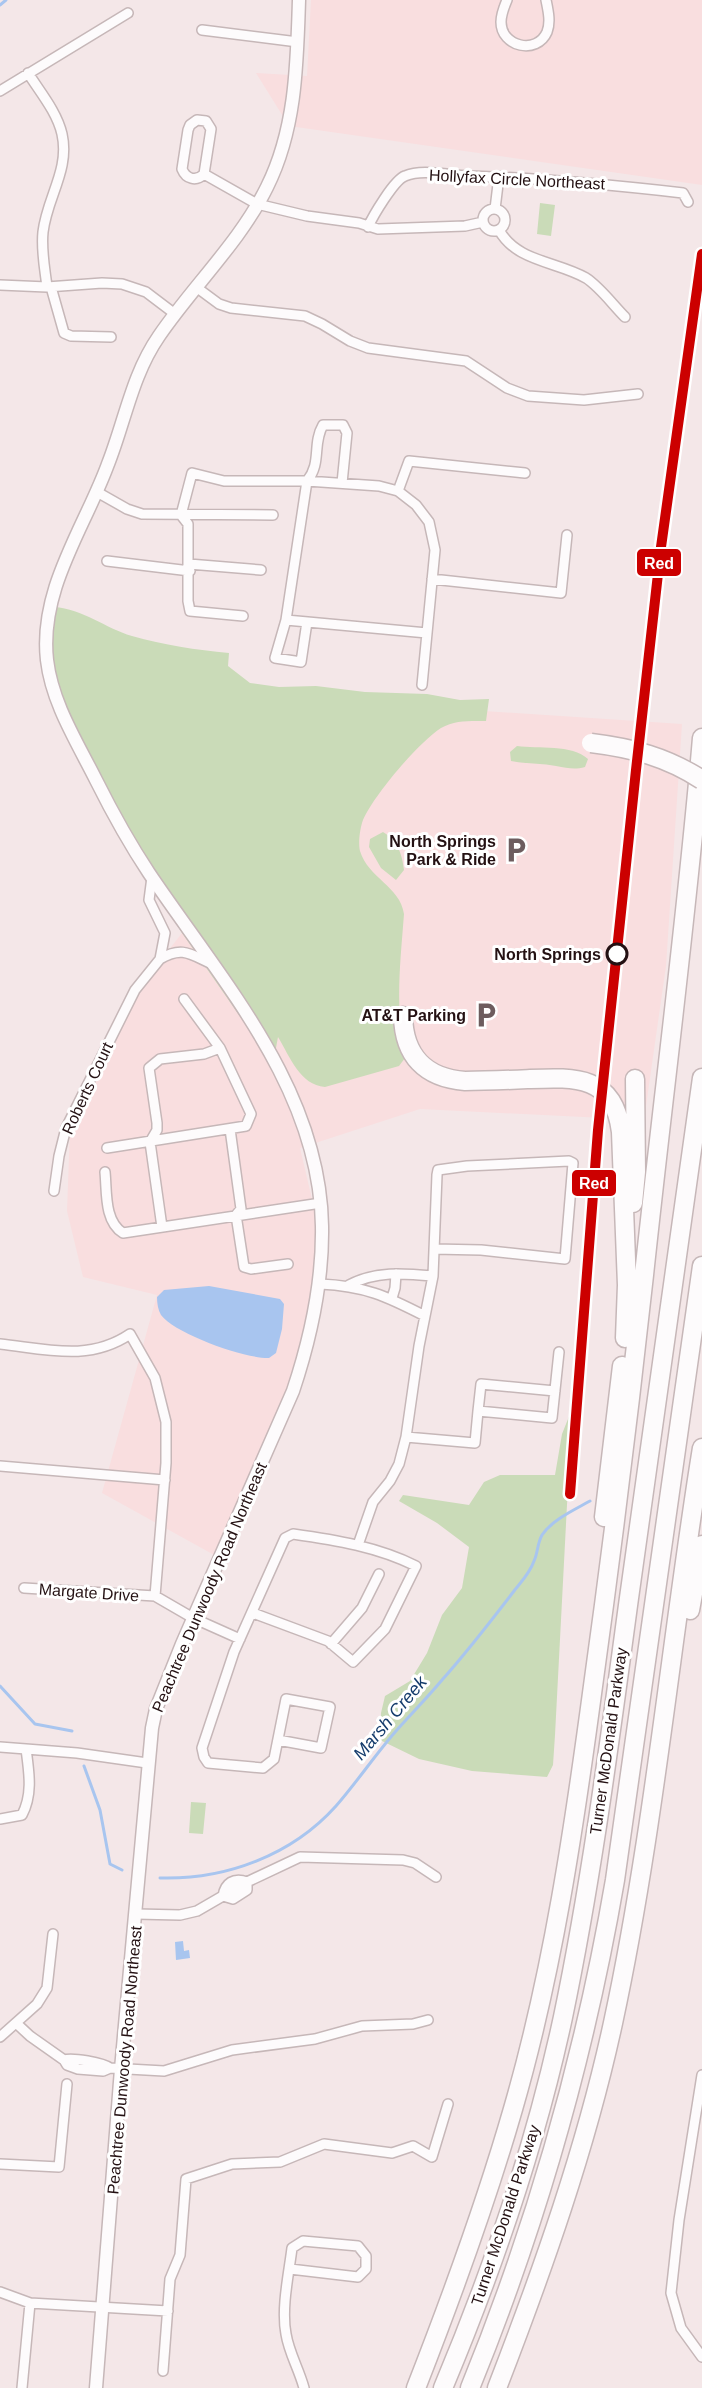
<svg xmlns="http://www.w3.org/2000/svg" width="702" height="2388" font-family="Arial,sans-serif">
  <rect width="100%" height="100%" fill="#f4e7e8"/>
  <path fill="#f9dedf" d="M311,0H702V185L289,126L256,73L307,76Z
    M334,701L682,724L666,966L644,1120L420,1109L300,1148L323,1246L309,1335L225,1561L102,1493L157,1295L83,1277L67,1211L70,1130L136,992L182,933L273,1063Z"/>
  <path fill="#cadbb8" d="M540,203L555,205L551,236L537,234Z
    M54,607C83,609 105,628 132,636C164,645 196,650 229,653L228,666L250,683L279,687L316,686L365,692L427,694L460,700L489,699L486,721C470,721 455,720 441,728C418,743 374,795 363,820C360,828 358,843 360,851C368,878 400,886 404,914C400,966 395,1006 405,1058L399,1066L325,1087C300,1085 290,1057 278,1037L273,1064L182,933L103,809L47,676Z
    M517,746C538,749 572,744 588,759L585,767C574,770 568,768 556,766C541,763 526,764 511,761L510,752Z
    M383,832C398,841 402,854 404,870L396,880L381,868L369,847L370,839Z
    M572,1409L555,1735L553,1765L547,1777L472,1771L419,1759L380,1740L381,1713L385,1696L410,1681L427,1653L442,1615L462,1588L469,1547L437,1523L399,1501L403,1495L469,1505L484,1482L500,1475H555L562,1434Z
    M191,1802L206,1803L203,1834L189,1833Z"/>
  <path fill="#a8c5ef" d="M209,1286L280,1299L284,1304L282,1329L276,1353L269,1358C246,1359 175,1334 161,1315C158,1310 157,1303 157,1297L164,1290Z
    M183,1941L184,1951L189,1950L190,1958L176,1960L175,1942Z"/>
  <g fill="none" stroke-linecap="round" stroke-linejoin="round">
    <path stroke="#a8c5ef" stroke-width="3" d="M0,5L6,0
      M0,1686L35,1724L72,1731
      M84,1766L100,1810L110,1864L122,1870
      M160,1878C226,1880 292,1855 336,1806C357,1782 375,1755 396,1731C411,1714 427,1698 442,1680C467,1652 491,1621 514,1591C521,1582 530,1573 534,1561C538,1553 537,1544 542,1535C552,1520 574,1510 590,1501"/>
    <g stroke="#c6b7b8" stroke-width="12">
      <path id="minor" d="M507,0C504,7 501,15 501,22C501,47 537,55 547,32C551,22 548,10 546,0
        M202,30L298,42
        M28,73C40,92 57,112 62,134C70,170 47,197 43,232C41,251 45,269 47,287
        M0,91L128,13
        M204,174C196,182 186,179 182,169L188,130L190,125L197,120L206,121L211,129L204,174L257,204L307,216L359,223L378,229L465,226L483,222
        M483 220a11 11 0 1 1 22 0a11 11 0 1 1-22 0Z
        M495,209L499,176
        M368,227C373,216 394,180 405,176C423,168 450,176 469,176C541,178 612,185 683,193L688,202
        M499,230C517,262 556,261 586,278C600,287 613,305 625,317
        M0,285L47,287L102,283L122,284L146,292L175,314
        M51,287L64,333L71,336L111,337
        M196,287L219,304L231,308L305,316L322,324L350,341L368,348L466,361L507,388L528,396L584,400L638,394
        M342,483L347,433L343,425H323C312,444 322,463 307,481L286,620L427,633
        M398,491L409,461L525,473
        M97,492L127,509L142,514L273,515
        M107,561L190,571
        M189,564L261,570
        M432,579L561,593L567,535
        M243,616L190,611L188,601V524L181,515L192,473L224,481H307L379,486L398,491L416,505L429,522L435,550L422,685
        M286,620L275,658L301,662L307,622
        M152,877L149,900L165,933L160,959C182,946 190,954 212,964
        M230,1129L241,1209L236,1215L244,1267L251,1269L288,1264
        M107,1148L246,1126L251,1114L220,1048L184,999
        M105,1172C107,1192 104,1221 123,1233L321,1203
        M54,1191L59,1156L66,1128L135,990L160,959
        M162,1227L150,1142L157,1130V1123L149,1068L160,1059L204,1054L220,1048
        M320,1284C365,1286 386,1296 425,1316
        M349,1285C376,1271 402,1273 433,1276
        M392,1298L395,1288L396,1274
        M0,1344C46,1349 89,1362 130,1334L155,1378L166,1422V1463L155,1596
        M478,1411L481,1384L555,1391
        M406,1437L475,1443L478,1411L552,1418L559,1352
        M0,1466L165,1480
        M358,1545L373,1502L390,1481L399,1464L406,1437L419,1346L433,1276L437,1175L438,1170L467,1166L569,1161L573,1163L565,1259L481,1250L434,1249
        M24,1588L155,1596L193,1618L240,1639
        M253,1613L328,1641L353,1662L385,1629L416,1566C378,1547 336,1540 293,1534L285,1538L234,1652L202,1748L204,1757L208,1763L263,1768L274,1759L286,1699L330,1707L321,1748L278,1740
        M331,1644L362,1608L379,1574
        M0,1747L26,1749C29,1772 33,1794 22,1815L0,1819
        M26,1749L77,1753L147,1763
        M223,1896L233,1899L247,1890V1882
        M223,1896C225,1883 234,1877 247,1882
        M136,1914L180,1915L197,1911L247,1882L300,1857L403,1860L415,1863L436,1877
        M16,2023L30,2036L64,2060L67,2065L78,2069L103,2071L110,2068L164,2071L232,2050L315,2039L362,2026L413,2024L428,2020
        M0,2037L37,2004L47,1988L53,1934
        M64,2060C72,2057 103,2063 110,2068
        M702,2075L679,2220L671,2293L681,2328L702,2357
        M0,2164L59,2167L67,2084
        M290,2269L358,2277L366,2269V2256L358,2246L303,2241L292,2248C289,2273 281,2308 286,2334C289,2353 299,2369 304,2388
        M0,2292L30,2303L168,2311
        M163,2371L170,2279L180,2255L186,2179L232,2164L280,2162L324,2144L392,2153L413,2146L432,2157L448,2104
        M22,2388L30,2303"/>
    </g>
    <g stroke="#c6b7b8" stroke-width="15">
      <path id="tertiary" d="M96,2388L121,2069L152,1728L156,1709L182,1644L293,1391C311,1337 323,1283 322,1226C320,1089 221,980 149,873C129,843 112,812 96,780C77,742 52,703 47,660C39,589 85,527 108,464C125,421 132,375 159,336C193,286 240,242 267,187C296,129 297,64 299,0"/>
    </g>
    <g stroke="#c6b7b8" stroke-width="21">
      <path id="motorway" d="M403,1016C404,1056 425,1078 465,1081C487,1081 508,1080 530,1079C576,1077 614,1076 621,1132L627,1285L625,1338
        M633,1203L636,1172L635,1079
        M604,1517L622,1366
        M690,1610L702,1545
        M416,2388C452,2296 486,2203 513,2109C553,1971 574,1828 593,1686C612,1549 629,1412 644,1275C663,1096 687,917 702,738
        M443,2388C493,2269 536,2143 563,2017C592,1878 610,1738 629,1598C654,1424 679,1251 702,1078
        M470,2388C537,2224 585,2054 615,1880L702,1266
        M497,2388C543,2269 586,2148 613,2023C654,1833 671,1639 702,1448"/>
    </g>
    <use href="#minor" stroke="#fdfbfc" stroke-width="9"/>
    <use href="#tertiary" stroke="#fdfbfc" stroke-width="12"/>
    <use href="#motorway" stroke="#fdfbfc" stroke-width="18"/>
    <g stroke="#c6b7b8" stroke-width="21" stroke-linecap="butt">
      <path id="motorway-bridge" d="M591,743C632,748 667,757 702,780"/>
    </g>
    <use href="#motorway-bridge" stroke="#fdfbfc" stroke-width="18"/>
    <g stroke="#fff" stroke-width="15">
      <path id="metro-1" d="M570,1494L598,1130L636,770L661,547L702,254"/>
    </g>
    <use href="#metro-1" stroke="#c00" stroke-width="10"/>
  </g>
  <defs>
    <g id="parking-bare" transform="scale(2.07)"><path d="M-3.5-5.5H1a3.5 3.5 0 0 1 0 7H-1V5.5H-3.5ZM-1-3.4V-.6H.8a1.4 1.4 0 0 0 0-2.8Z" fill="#6d5c5e" stroke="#fff" stroke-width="2.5" paint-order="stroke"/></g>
  </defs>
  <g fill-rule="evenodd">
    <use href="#parking-bare" x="516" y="850"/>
    <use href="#parking-bare" x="486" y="1015"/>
  </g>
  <circle fill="#fff" stroke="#241113" stroke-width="3" cx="617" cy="954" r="10"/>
  <g text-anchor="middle" stroke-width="6" stroke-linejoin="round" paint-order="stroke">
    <g font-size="16" fill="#241113" stroke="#fff">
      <text transform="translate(517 179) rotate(3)" y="6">Hollyfax Circle Northeast</text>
      <text transform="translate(87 1088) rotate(-65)" y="6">Roberts Court</text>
      <text transform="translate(209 1587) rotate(-67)" y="6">Peachtree Dunwoody Road Northeast</text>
      <text transform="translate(89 1592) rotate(4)" y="6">Margate Drive</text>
      <text transform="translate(608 1741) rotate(-82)" y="6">Turner McDonald Parkway</text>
      <text transform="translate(124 2060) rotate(-85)" y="6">Peachtree Dunwoody Road Northeast</text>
      <text transform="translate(505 2215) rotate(-72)" y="6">Turner McDonald Parkway</text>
    </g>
    <g font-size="16" font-weight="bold" fill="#241113" stroke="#fff" text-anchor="end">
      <text x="496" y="847">North Springs<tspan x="496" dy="18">Park &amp; Ride</tspan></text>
      <text x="466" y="1021">AT&amp;T Parking</text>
    </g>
    <g font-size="16" font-weight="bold" fill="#241113" stroke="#fff" text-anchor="end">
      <text x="601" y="960">North Springs</text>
    </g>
    <g font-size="18" font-style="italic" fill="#153c6c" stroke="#fff">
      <text transform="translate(390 1718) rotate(-50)" y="6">Marsh Creek</text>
    </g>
  </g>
  <g stroke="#fff" stroke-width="2">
    <rect x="636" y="548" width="46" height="29" rx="6" fill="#c00"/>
    <rect x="571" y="1169" width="46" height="28" rx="6" fill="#c00"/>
  </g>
  <g font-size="16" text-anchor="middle" font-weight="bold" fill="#fff">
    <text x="659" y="569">Red</text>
    <text x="594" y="1189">Red</text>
  </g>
</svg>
